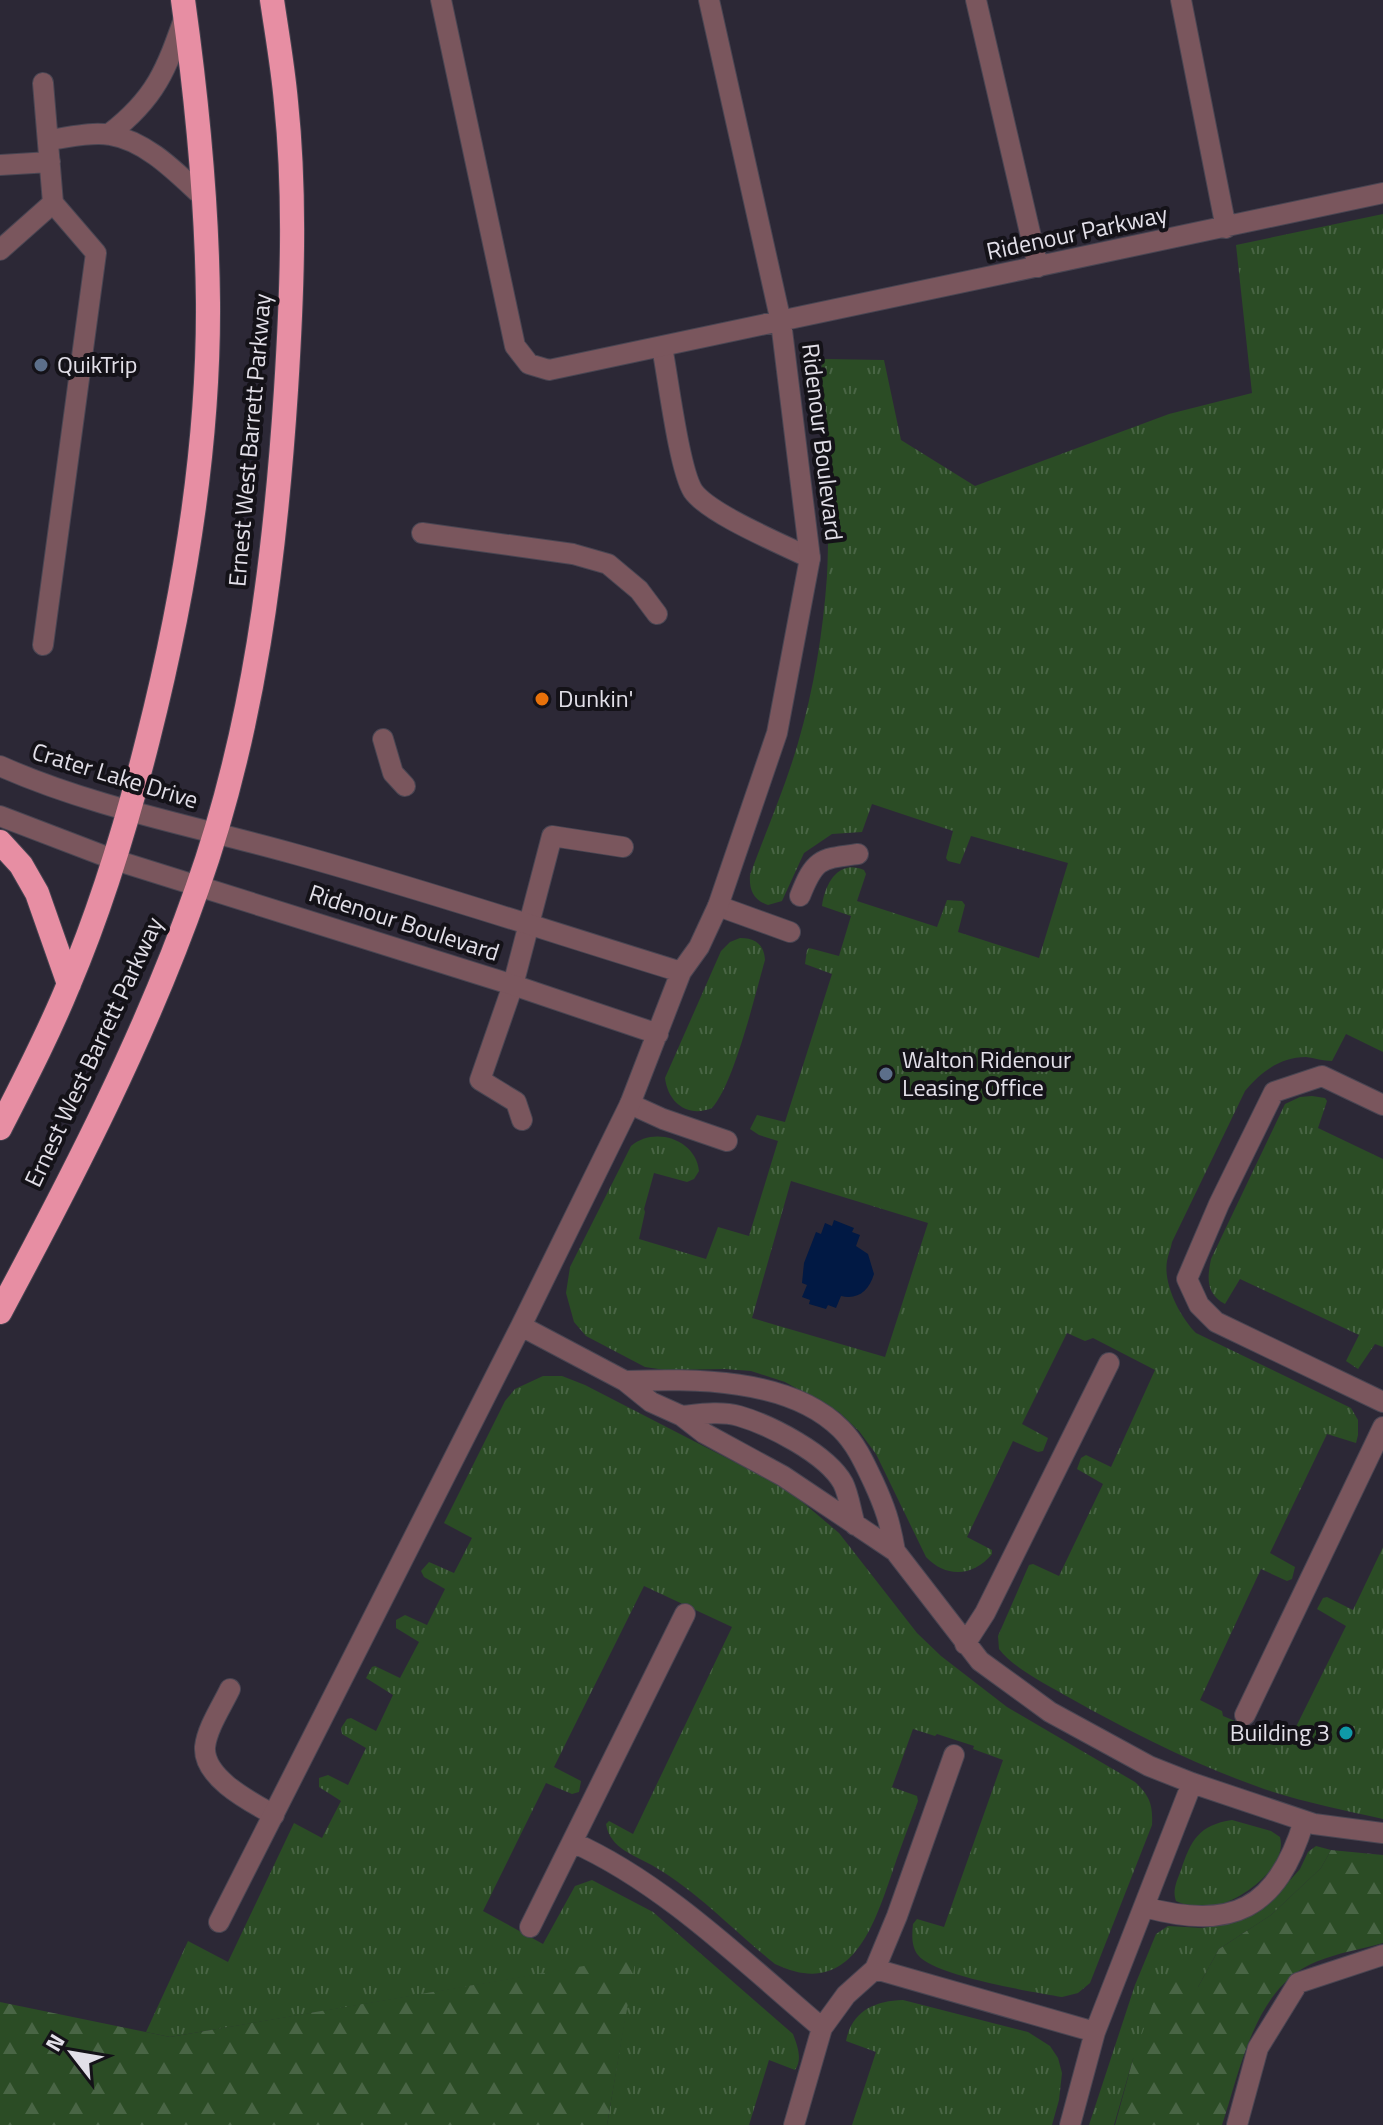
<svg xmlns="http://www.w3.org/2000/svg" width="1383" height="2125" font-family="'Titillium Web',sans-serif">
  <defs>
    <pattern id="grass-tufts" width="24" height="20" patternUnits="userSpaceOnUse" patternTransform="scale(2)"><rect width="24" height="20" fill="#2b4c25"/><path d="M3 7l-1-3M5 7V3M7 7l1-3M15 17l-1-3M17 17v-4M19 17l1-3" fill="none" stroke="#496545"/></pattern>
    <pattern id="forest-firs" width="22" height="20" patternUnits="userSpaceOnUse" patternTransform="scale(2)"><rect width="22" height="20" fill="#2b4c25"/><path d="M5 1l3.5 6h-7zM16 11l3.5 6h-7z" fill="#496545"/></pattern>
  </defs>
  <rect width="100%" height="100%" fill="#2c2836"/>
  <path fill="url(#grass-tufts)" fill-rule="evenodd" d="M1383,214V1052L1346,1034L1332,1061C1323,1061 1315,1058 1306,1057C1280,1057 1261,1072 1245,1091L1172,1242C1171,1248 1168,1255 1167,1261C1163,1284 1180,1317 1196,1333L1351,1408L1358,1420V1435L1356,1443L1327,1434L1270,1553L1295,1567L1292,1579L1287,1581L1261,1569L1200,1700L1222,1711L1223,1716L1288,1743L1346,1626L1317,1609L1323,1598L1327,1597L1353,1610L1383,1547V1819C1343,1810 1303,1802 1264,1789C1196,1765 1132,1733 1070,1698C1049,1686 1013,1668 999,1649L998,1636L1029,1565L1033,1564L1059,1576L1103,1484L1077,1469L1081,1458L1086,1455L1111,1467L1155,1370L1093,1338L1085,1341L1067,1333L1022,1424L1048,1438L1043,1451L1038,1452L1013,1441L967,1537L992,1550V1554C973,1577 946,1578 926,1557L876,1454L859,1431L839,1412L785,1382L751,1371L725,1369L665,1370L645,1367L586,1336L574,1322L566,1293L570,1267L631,1146C654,1126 696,1139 699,1171L694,1179L687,1182L654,1173L644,1209L645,1212L639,1239L706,1259L718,1227L749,1236L778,1141L759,1135L750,1129L757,1115L785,1122L832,974L805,964L807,950L809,948L839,956L851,916L822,906C825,884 838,859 864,870L866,874L857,901L937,927L947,900L962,901L965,905L958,932L1039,958L1068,863L971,836L960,864L948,861L946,858L953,831L872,804L862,832L832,834L804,853L782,901L768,905C753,900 749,889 750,875C766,831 785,788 798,743C814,689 823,632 827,576C829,536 828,494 826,455C825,423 812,389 824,359L884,360L901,440L975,486L1169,414L1252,393L1236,245ZM791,1181L928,1223L885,1357L752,1318Z
    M740,938C755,938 764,944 765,960C755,995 734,1084 712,1108C688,1118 668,1103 665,1078L721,951L730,942Z
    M1312,1096L1325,1098L1327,1101L1318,1128L1383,1159V1347L1375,1344L1358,1369L1346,1361L1359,1335L1240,1279L1225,1304C1206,1294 1207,1278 1211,1259L1285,1104L1300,1097Z
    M543,1376H562L585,1385L787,1489L839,1533L917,1633L941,1656L1007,1707L1135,1782C1150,1796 1153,1805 1152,1825L1090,1983L1078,1993L1062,1997C1033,1992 934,1976 918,1955C911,1946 912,1934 913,1924L917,1919L944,1927L1003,1760L973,1749L974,1746L937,1734L935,1736L913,1729L892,1787L917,1796L918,1801C909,1826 899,1851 891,1876C872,1932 848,1999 775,1964C735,1932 699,1893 655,1867C635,1855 610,1849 606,1824L609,1821L633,1834L732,1627L644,1586L554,1767L581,1781L579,1792L572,1794L546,1783L483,1911L543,1944L575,1886L592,1880L653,1912L793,2034C797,2045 803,2059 795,2070L769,2060L749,2125H607L635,1958L170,2037L146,2032L188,1941L228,1962L294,1823L322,1838L341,1801L319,1787V1778L328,1775L348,1785L366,1748L342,1734L341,1728L347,1719L351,1718L376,1731L393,1695L366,1678L372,1667L375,1666L400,1678L419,1642L396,1628V1620L405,1615L427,1625L445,1589L424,1577L421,1571L429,1562L454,1573L472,1538L444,1523L505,1401L515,1389Z
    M1232,1820L1271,1831L1280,1837C1288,1867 1241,1901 1214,1906C1200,1908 1189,1907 1176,1901C1172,1890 1177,1881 1181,1870C1191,1840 1199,1825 1232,1820Z
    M1316,1846L1331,1850L1321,1868L1271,1915L1219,1949L1198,1987L1133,2059L1114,2125H1089L1135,1985L1156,1934L1168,1926L1202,1928L1234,1922L1275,1897L1300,1869L1308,1852Z
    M903,2000L1028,2032L1050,2046L1058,2058L1062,2073L1059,2100L1052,2125H852L876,2052L846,2041C852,2011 874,2001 903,2000Z"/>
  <path fill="url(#forest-firs)" d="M1331,1850L1383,1855V1943C1362,1949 1338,1953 1318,1961C1255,1985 1241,2068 1222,2125H1115L1133,2059L1162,1978L1198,1987L1219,1949L1271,1915L1321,1868Z
    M636,1957L607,2125H0V2002L170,2037Z"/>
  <path fill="#011944" d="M834,1220L854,1228L852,1232L860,1235L856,1246L868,1254L874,1274C869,1291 858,1300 841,1296L836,1308L828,1305L826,1309L809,1304L810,1300L802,1297L807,1285L802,1283L804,1263L816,1232L821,1234L825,1223L832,1226Z"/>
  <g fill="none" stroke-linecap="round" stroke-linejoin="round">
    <g stroke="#494552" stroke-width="22">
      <path id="lane" d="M43,83L53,203L96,253L43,645
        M109,134C156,98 166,70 185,16
        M48,140C67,138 92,131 110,135C147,141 177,173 203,197
        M0,165L50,162
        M0,250L53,203
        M662,347C668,377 679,469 693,491C709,514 782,544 810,558
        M422,533L573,554L608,564L639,590L657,614
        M383,739L393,773L405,786
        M800,896C815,858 820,859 858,854
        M718,906L790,932
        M630,1104L663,1119L727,1141
        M522,1120L516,1102L480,1080L513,985L552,836L623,847
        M230,1689C222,1706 207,1728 205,1747C203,1778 251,1802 274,1815"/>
    </g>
    <g stroke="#494552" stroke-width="22">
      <path id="street" d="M441,0L515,346L529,364L549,370L1383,193
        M976,0L1038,267
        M1181,0L1226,228
        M0,766C92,807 194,826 291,853C422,889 551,932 681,972
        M0,816L115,860L513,985L658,1034
        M1383,1105L1322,1076L1274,1092L1219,1204L1187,1279L1199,1305L1216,1322L1383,1402
        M521,1326L625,1381L651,1402L682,1416L704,1433L783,1476L895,1551L980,1661L1050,1712L1149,1766L1192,1783L1314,1824L1383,1833
        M625,1381C692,1379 789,1377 841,1429C856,1444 864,1462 873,1481C885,1507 890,1522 895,1551
        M682,1416C701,1414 721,1411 739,1416C770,1425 827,1454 843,1483C849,1495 851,1512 855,1525
        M965,1644L985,1613L1109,1363
        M1245,1715L1383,1427
        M572,1842C663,1882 746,1964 822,2028
        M1144,1907C1232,1931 1277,1910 1304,1821
        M219,1922L521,1326L630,1104L681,972L699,947L718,906L777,733L810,558L781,322L709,0
        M530,1927L685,1614
        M875,1969L1095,2032
        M794,2125L822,2028L846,1995L875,1969L897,1916L954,1755
        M1070,2125L1095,2032L1192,1783
        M1237,2125L1258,2048L1298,1983L1383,1955"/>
    </g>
    <g stroke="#494552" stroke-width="26">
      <path id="highway" d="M0,842L21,865L37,893L69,984
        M0,1128C24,1081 48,1035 68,986C102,906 127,823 148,739C184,597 209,449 208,302C207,200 197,100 183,0
        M0,1312C73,1176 146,1035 197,889C254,729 275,559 286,390C292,295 296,198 286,102C283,68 277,34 272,0"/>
    </g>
    <use href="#lane" stroke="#7a565d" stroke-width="20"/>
    <use href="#street" stroke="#7a565d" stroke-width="20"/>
    <use href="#highway" stroke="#e78ea3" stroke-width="24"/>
  </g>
  <g fill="#5c6f8a" stroke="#141218" stroke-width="3">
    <circle cx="41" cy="365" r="8"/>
    <circle cx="886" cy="1074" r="8"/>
  </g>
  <circle fill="#e8710a" stroke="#141218" stroke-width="3" cx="542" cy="699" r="8"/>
  <circle fill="#0f9aa8" stroke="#141218" stroke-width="3" cx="1346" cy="1733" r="8"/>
  <g text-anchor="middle" stroke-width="8" stroke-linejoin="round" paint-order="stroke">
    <g font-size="24" fill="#e2dfe8" stroke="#141218">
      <text transform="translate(1077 233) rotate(-12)" y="8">Ridenour Parkway</text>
      <text transform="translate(250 440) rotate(-85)" y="8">Ernest West Barrett Parkway</text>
      <text transform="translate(822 442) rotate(83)" y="8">Ridenour Boulevard</text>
      <text transform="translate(115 776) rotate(17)" y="8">Crater Lake Drive</text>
      <text transform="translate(404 923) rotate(18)" y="8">Ridenour Boulevard</text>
      <text transform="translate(94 1052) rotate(-65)" y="8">Ernest West Barrett Parkway</text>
    </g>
    <g font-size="24" fill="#e2dfe8" stroke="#141218" text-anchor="start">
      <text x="57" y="373">QuikTrip</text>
      <text x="558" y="707">Dunkin'</text>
      <text x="902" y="1068">Walton Ridenour<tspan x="902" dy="28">Leasing Office</tspan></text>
      <text x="1330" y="1741" text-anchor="end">Building 3</text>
    </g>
  </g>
  <g transform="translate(72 2053) rotate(301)" stroke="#141218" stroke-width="6" paint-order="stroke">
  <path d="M0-6L14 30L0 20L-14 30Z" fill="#e2dfe8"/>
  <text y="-12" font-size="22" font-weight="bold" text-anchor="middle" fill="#e2dfe8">N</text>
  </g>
</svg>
